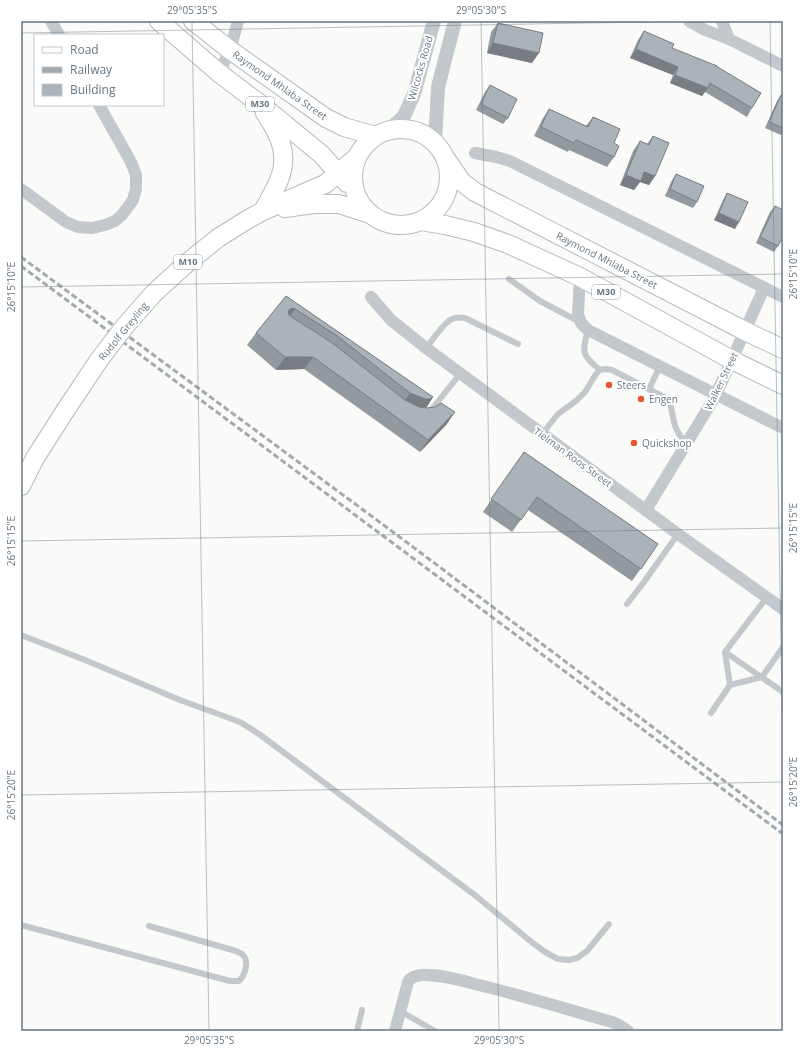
<svg xmlns="http://www.w3.org/2000/svg" width="804" height="1052" font-family="'Open Sans',sans-serif">
  <rect width="100%" height="100%" fill="#fafaf8"/>
  <g fill="none" stroke-linecap="round" stroke-linejoin="round">
    <g stroke="#b5babe" stroke-width="20">
      <path id="primary" d="M159,21L219,73L260,104L321,154L347,183
        M193,21L230,50L326,118L344,127L375,136
        M353 177a48 48 0 1 1 96 0a48 48 0 1 1-96 0Z
        M444,156L462,182L475,192L745,331L783,349
        M285,208L314,204H339L370,214
        M263,211C275,189 289,170 281,144C278,133 271,122 265,113
        M421,221L445,225L474,232L508,244L580,277L732,360L783,385
        M125,326L154,293L187,263L218,238L245,221L263,211L325,184L356,158
        M21,486L35,458L65,411L99,360"/>
    </g>
    <path stroke="#c3c8cc" stroke-width="6" d="M509,279L540,301L580,322
      M588,330C582,353 581,354 600,370
      M426,348C433,340 443,323 452,319C456,317 460,317 465,318L518,344
      M649,389L660,366
      M428,412L432,409L460,374
      M542,434L558,414L577,400L585,392L596,374L600,370L606,369L612,370L664,397L670,403L675,426L679,434L687,444
      M627,604L644,582L678,534
      M21,635L85,660L180,700L240,722L259,734L476,896L534,944L545,952L558,959L569,960L577,958L587,951L609,924
      M725,652L783,692
      M730,685L762,677L783,647
      M711,713L730,685L725,652L767,597
      M21,925L230,981H239C245,975 250,961 242,954C240,953 238,952 236,951L149,926
      M400,1011L435,1031
      M357,1031L362,1010"/>
    <path stroke="#c3c8cc" stroke-width="12" d="M51,21L59,35
      M689,21L705,30L729,39L783,66
      M722,21L729,39
      M219,73L230,50L238,21
      M475,153L496,157L510,161L783,297
      M21,189L66,222L78,227L92,228L105,225L115,221L122,215L133,200L136,189V175L131,162L99,105
      M580,277L578,314L581,323L588,330L783,428
      M371,297L391,320L426,348L678,534L783,609
      M646,510L716,395L764,288
      M395,1031L408,982C411,977 415,976 421,975C435,974 461,980 475,984C521,995 566,1009 612,1022L619,1025L628,1031"/>
    <path stroke="#c3c8cc" stroke-width="14" d="M389,130L404,116L414,94L434,21
      M435,142L438,87L455,21"/>
    <use href="#primary" stroke="#fff" stroke-width="18"/>
    <path stroke="#a2aab0" stroke-width="3" stroke-dasharray="6 3" stroke-linecap="butt" d="M21,257L389,529L783,825
      M21,266L783,834"/>
    <g stroke="#b5babe" stroke-width="20" stroke-linecap="butt">
      <path id="primary-bridge" d="M99,360L125,326"/>
    </g>
    <use href="#primary-bridge" stroke="#fff" stroke-width="18"/>
  </g>
  <path fill="#929a9f" d="M498,23L532,63L487,53L491,32Z
    M644,31L672,48L716,66L752,108L747,117L705,92L702,96L670,83L673,75L630,58L638,40Z
    M490,85L508,118L503,124L476,110L485,92Z
    M781,95H783V132L781,135L765,128L777,101Z
    M549,109L586,126L593,117L614,143V157L607,167L569,150L568,152L534,136L543,118Z
    M653,136L655,176L649,185L640,182L634,190L620,185L633,151L640,141L647,144Z
    M676,174L697,202L693,208L665,196L672,180Z
    M727,193L735,229L714,220L723,200Z
    M775,206L778,246L774,252L756,243L770,212Z
    M286,296L433,397L426,408L455,412L446,425L420,452L304,369L276,370L247,345L256,333Z
    M524,452L658,544L632,581L528,510L512,532L483,512Z"/>
  <path fill="#777d82" d="M493,43L539,53L532,63L487,53Z
    M636,49L678,67L673,75L630,58Z
    M675,75L708,88L702,96L670,83Z
    M644,172L655,176L649,185L640,182L634,190L620,185L626,175Z
    M719,213L739,222L735,229L714,220Z
    M292,308L295,309L286,321L289,310Z
    M285,357H313L304,369L276,370Z
    M410,393L433,397L425,410L402,405Z
    M455,412L446,425L420,452L428,440Z"/>
  <path fill="#aab3b9" stroke="#777d82" d="M498,23L543,33L539,53L493,43Z
    M644,31L674,44L672,48L717,66H716L761,93L752,108L710,83L708,88L675,75L678,67L636,49Z
    M490,85L517,99L508,118L481,104Z
    M781,95H783V128L769,122Z
    M549,109L588,127L593,117L620,129L614,143L619,146L614,157L576,140L574,143L541,127Z
    M653,136L669,143L655,176L644,172L641,181L626,175L640,141L649,145Z
    M676,174L704,186L697,202L670,189Z
    M727,193L748,202L739,222L719,213Z
    M775,206L783,210V236L778,246L760,237Z
    M286,296L433,397L430,399H425L410,393L336,335L295,309L292,308L289,310L288,313L290,316L331,342L405,400L419,407L427,408L435,407L441,403L455,412L428,440L313,357H285L256,333Z
    M524,452L658,544L641,569L537,497L521,520L491,499Z"/>
  <path fill="none" stroke="#657683" stroke-width="1" stroke-opacity="0.45" d="M192,21L209,1031M481,21L499,1031M770,21L783,759M21,33L702,21M21,287L783,274M21,541L783,528M21,795L783,782"/>
  <g fill="#e4572e" stroke="#fff" stroke-width="1.5">
    <circle cx="609" cy="385" r="4"/>
    <circle cx="641" cy="399" r="4"/>
    <circle cx="634" cy="443" r="4"/>
  </g>
  <g text-anchor="middle" stroke-width="4" stroke-linejoin="round" paint-order="stroke">
    <g fill="#fff" stroke="#939fa8" stroke-width="1">
      <rect x="246" y="97" width="28" height="14" rx="3"/>
      <rect x="174" y="255" width="28" height="14" rx="3"/>
      <rect x="592" y="285" width="28" height="14" rx="3"/>
    </g>
    <g font-size="9" font-weight="bold" fill="#657683">
      <text x="260" y="107">M30</text>
      <text x="188" y="265">M10</text>
      <text x="606" y="295">M30</text>
    </g>
    <g font-size="10" fill="#657683" stroke="#fff">
      <text transform="translate(420 68) rotate(-74)" y="4">Wilcocks Road</text>
      <text transform="translate(280 85) rotate(35)" y="4">Raymond Mhlaba Street</text>
      <text transform="translate(607 260) rotate(27)" y="4">Raymond Mhlaba Street</text>
      <text transform="translate(123 331) rotate(-51)" y="4">Rudolf Greyling</text>
      <text transform="translate(721 381) rotate(-64)" y="4">Walker Street</text>
      <text transform="translate(573 457) rotate(36)" y="4">Tielman Roos Street</text>
    </g>
    <g font-size="10" fill="#657683" stroke="#fff" text-anchor="start">
      <text x="617" y="389">Steers</text>
      <text x="649" y="403">Engen</text>
      <text x="642" y="447">Quickshop</text>
    </g>
  </g>
  <rect width="804" height="1052" fill="none" stroke="#ffffff" stroke-width="44"/>
  <rect x="34" y="34" width="130" height="72" fill="#ffffff" stroke="#c1c8cd"/>
  <rect x="42" y="47" width="20" height="6" fill="#ffffff" stroke="#c1c8cd"/>
  <text x="70" y="54" font-size="12" fill="#657683">Road</text>
  <rect x="42" y="67" width="20" height="6" fill="#a2aab0" stroke="#c1c8cd"/>
  <text x="70" y="74" font-size="12" fill="#657683">Railway</text>
  <rect x="42" y="84" width="20" height="12" fill="#aab3b9" stroke="#c1c8cd"/>
  <text x="70" y="94" font-size="12" fill="#657683">Building</text>
  <rect x="22" y="22" width="760" height="1008" fill="none" stroke="#657683" stroke-width="1.5"/>
  <g font-size="10" text-anchor="middle" fill="#657683">
    <text x="192" y="14">29°05'35"S</text>
    <text x="481" y="14">29°05'30"S</text>
    <text transform="translate(793 274) rotate(-90)" y="4">26°15'10"E</text>
    <text transform="translate(11 287) rotate(-90)" y="4">26°15'10"E</text>
    <text transform="translate(793 528) rotate(-90)" y="4">26°15'15"E</text>
    <text transform="translate(11 541) rotate(-90)" y="4">26°15'15"E</text>
    <text transform="translate(793 782) rotate(-90)" y="4">26°15'20"E</text>
    <text transform="translate(11 795) rotate(-90)" y="4">26°15'20"E</text>
    <text x="209" y="1044">29°05'35"S</text>
    <text x="499" y="1044">29°05'30"S</text>
  </g>
</svg>
